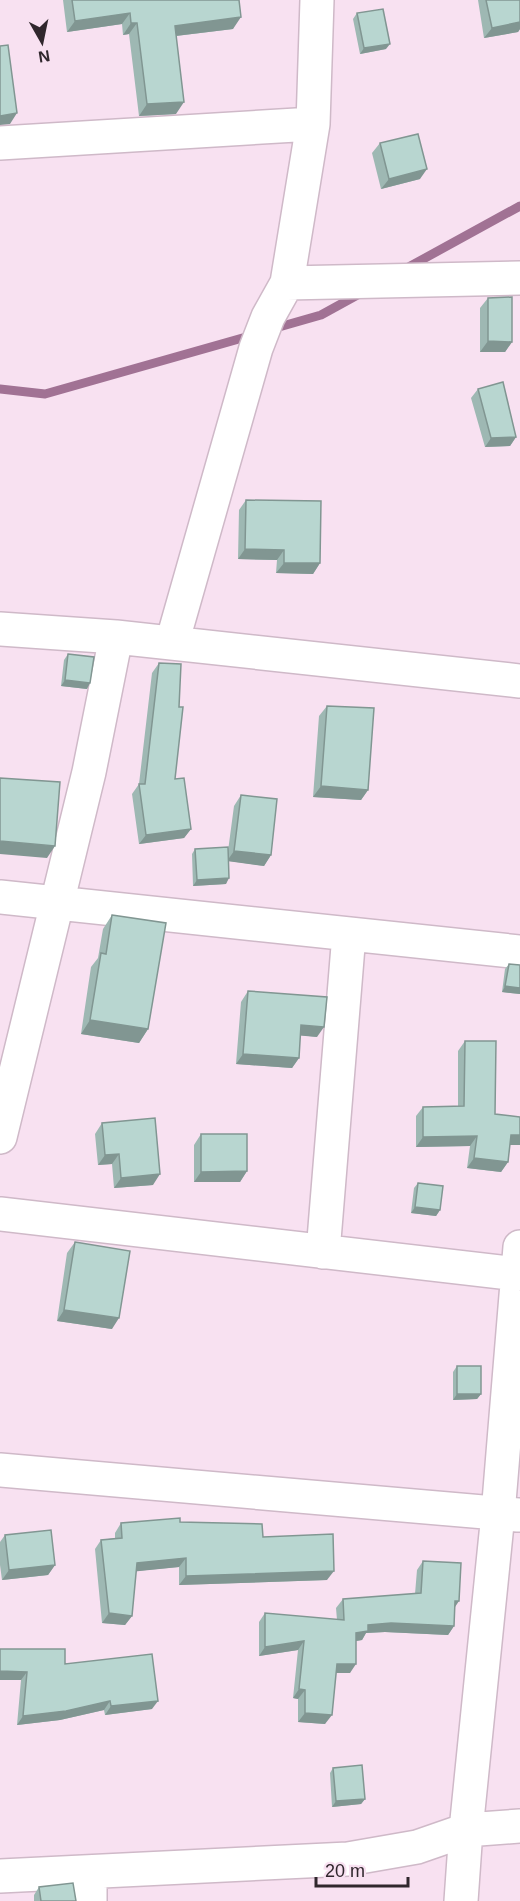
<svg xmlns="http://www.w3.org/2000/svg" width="520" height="1901" font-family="Helvetica,sans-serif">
  <rect width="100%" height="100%" fill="#f8e1f1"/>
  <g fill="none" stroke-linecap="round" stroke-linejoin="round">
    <path stroke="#a17294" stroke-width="9" d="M405,269L520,206
      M272,329L321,315L361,293
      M0,389L45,394L253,335"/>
    <g stroke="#cfb9c8" stroke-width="36">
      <path id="minor" d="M0,143L313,124
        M287,283L520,278
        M0,629L116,637L520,681
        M172,643L256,348L268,317L287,283L313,124L317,0
        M0,897L520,952
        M0,1137L89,772L116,637
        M0,1214L517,1274
        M323,1252L349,934
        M0,1470L518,1515
        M90,1872V1901
        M0,1876L348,1859L417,1847L466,1830L520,1826
        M461,1901L466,1830L498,1514L520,1247"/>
    </g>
    <use href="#minor" stroke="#fff" stroke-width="33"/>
  </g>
  <path fill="#9eb8b3" d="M63,0H239L233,29L176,36V114L139,116L129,34L123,35L122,24L67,32Z
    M478,0H520V29L518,32L484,38Z
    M357,13L386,49L360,54L353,19Z
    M380,143L420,179L381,189L372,153Z
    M488,298L512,342L505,352H480V308Z
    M478,389L516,437L510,446L485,447L471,398Z
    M246,500L320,563L313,574L276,573L277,560L238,559L239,510Z
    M68,654L87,689L61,686L64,660Z
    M159,663L175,779L191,829L184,838L139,844L132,794L139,784L152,673Z
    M327,706L368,790L361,800L313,797L319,716Z
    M241,795L271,855L264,866L229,861L226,884L193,886L192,854L195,849L228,851L234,806Z
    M112,915L148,1029L139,1043L81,1034L91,967L98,958L103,929Z
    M509,964L520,965V994L502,992L505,969Z
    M248,991L317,1037L300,1035L299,1058L292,1068L236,1064L241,1002Z
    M465,1041L495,1114L510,1145L508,1162L501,1172L467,1168L470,1146L416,1147V1116L423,1107L458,1106V1051Z
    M102,1123L153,1185L114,1188L112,1164L98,1165L95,1134Z
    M201,1134L247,1171L240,1182H194V1145Z
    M418,1183L440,1210L436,1216L411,1213L414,1188Z
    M75,1242L112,1329L57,1321L67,1253Z
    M457,1366L481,1394L477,1399L453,1400V1372Z
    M180,1522L263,1537L327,1580L179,1585V1567L136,1571L132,1616L125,1625L102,1623L95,1549L101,1540L115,1538V1533L121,1523Z
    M5,1535L55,1565L48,1575L2,1580L0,1565V1542Z
    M423,1561L455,1608L454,1626L448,1635L385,1632L366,1633L362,1640L356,1641L350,1673H336L325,1724L298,1722V1699L293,1698L298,1650L259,1656V1622L265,1613L337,1620L336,1608L343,1599L415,1594L417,1570Z
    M0,1649L65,1664L152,1709L105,1715L104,1710L60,1720L17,1725L21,1680H0Z
    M333,1768L365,1799L361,1804L332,1807L330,1773Z
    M39,1887L76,1901H34V1895Z"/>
  <path fill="#819692" d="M130,13L122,24L67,32L75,21Z
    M241,17L233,29L167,37L175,26Z
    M520,22V29L518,32L484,38L492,28Z
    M131,23H137L129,34L123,35Z
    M390,44L386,49L360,54L364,48Z
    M184,102L176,114L139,116L147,104Z
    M17,113L10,124L0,125V116Z
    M427,169L420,179L381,189L389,179Z
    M488,341L512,342L505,352H480Z
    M516,437L510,446L485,447L491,438Z
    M245,549L284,550L277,560L238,559Z
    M284,563H320L313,574L276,573Z
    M65,680L90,683L87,689L61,686Z
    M321,786L368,790L361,800L313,797Z
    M191,829L184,838L139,844L146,835Z
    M0,841L55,846L47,858L0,854Z
    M234,851L271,855L264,866L227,861Z
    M229,878L226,884L193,886L197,880Z
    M505,986L520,988V994L502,992Z
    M90,1020L148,1029L139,1043L81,1034Z
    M301,1025L324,1027L317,1037L294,1035Z
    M243,1054L299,1058L292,1068L236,1064Z
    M511,1135H520V1145H504Z
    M477,1136L470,1146L416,1147L423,1137Z
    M119,1154L112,1164L98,1165L105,1155Z
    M474,1158L508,1162L501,1172L467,1168Z
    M247,1171L240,1182H194L201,1172Z
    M160,1174L153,1185L114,1188L121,1178Z
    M415,1207L440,1210L436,1216L411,1213Z
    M64,1310L119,1318L112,1329L57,1321Z
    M457,1394H481L477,1399L453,1400Z
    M186,1558L179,1567L130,1572L137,1563Z
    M55,1565L48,1575L2,1580L9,1570Z
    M334,1571L327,1580L179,1585L186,1576Z
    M455,1601H459L453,1610Z
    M109,1613L132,1616L125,1625L102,1623Z
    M391,1623L454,1626L448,1635L385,1632L366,1633L362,1640L350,1642L356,1633L368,1625Z
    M304,1641L298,1650L259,1656L265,1647Z
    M337,1664H356L350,1673H331Z
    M0,1671L27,1672L21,1680H0Z
    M299,1689L305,1690L298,1699L293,1698Z
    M110,1701L104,1710L60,1720L17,1725L23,1716Z
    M158,1701L152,1709L105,1715L111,1706Z
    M305,1713L332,1715L325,1724L298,1722Z
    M365,1799L361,1804L332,1807L336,1801Z"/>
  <path fill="#b8d6d0" stroke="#819692" stroke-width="1.5" d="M72,0H239L241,17L175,26L184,102L147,104L137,23H131L130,13L75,21Z
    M486,0H520V22L492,28Z
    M383,9L390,44L364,48L357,13Z
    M8,45L17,113L0,116V46Z
    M418,134L427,169L389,179L380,143Z
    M512,297V342L488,341V298Z
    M503,382L516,437L491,438L478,389Z
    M246,500L321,501L320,563H284V550L245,549Z
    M68,654L94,657L90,683L65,680Z
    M159,663L181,664L179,707H183L175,779L184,778L191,829L146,835L139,784H145Z
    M327,706L374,708L368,790L321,786Z
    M0,778L60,782L55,846L0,841Z
    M241,795L277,799L271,855L234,851Z
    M228,847L229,878L197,880L195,849Z
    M112,915L166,923L148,1029L90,1020L101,953L106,954Z
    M509,964L520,965V988L505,986Z
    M248,991L327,997L324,1027L301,1025L299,1058L243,1054Z
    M465,1041H496L495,1114L520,1117V1135H511L508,1162L474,1158L477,1136L423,1137V1107L464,1106Z
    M155,1118L160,1174L121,1178L119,1154L105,1155L102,1123Z
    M201,1134H247V1171L201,1172Z
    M418,1183L443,1186L440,1210L415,1207Z
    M75,1242L130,1251L119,1318L64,1310Z
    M457,1366H481V1394H457Z
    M180,1518V1522L262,1524L263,1537L333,1534L334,1571L186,1576V1558L137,1563L132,1616L109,1613L101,1540L122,1538L121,1523Z
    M51,1530L55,1565L9,1570L5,1535Z
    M423,1561L461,1563L459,1601H455L454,1626L391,1623L368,1625V1631L356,1633V1664H337L332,1715L305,1713V1690L299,1689L304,1641L265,1647V1613L344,1620L343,1599L421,1593Z
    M0,1649H65V1664L152,1654L158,1701L111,1706L110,1701L66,1711L23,1716L27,1672L0,1671Z
    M362,1765L365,1799L336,1801L333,1768Z
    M73,1883L76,1901H41L39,1887Z"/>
  <g transform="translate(42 42) rotate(171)" stroke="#f8e1f1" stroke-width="4.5" paint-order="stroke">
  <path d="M0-4.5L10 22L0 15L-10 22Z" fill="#30272d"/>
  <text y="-9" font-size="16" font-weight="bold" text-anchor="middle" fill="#30272d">N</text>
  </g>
  <path d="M316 1877v9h92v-9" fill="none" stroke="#30272d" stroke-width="3"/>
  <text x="325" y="1877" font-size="18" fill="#30272d" stroke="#f8e1f1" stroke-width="4.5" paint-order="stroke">20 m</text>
</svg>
